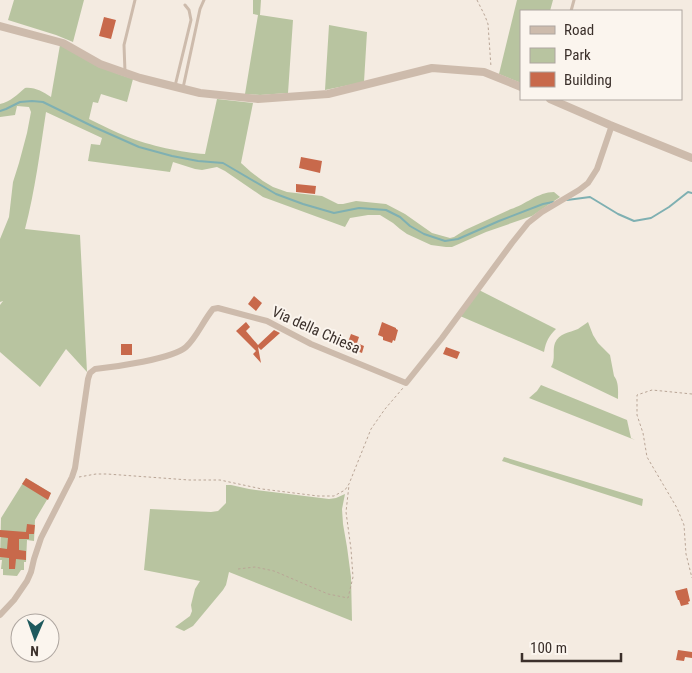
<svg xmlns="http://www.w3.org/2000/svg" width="692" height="673" font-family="'Roboto Condensed',sans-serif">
  <rect width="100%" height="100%" fill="#f4ebe1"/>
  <path fill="#b8c4a0" d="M14,0H84L73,42L56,35L8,20Z
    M253,0H261L260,15L293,20L288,93L260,95L245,94L258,15L253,14Z
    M517,0H553L550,11H521V83L499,74Z
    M329,25L367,32L364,82L325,90Z
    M60,45C84,58 106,71 133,79L127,102L101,94L98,103L93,102L89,119C102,125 115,132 128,137C148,145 183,153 205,154L217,99L253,103L241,163L251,172L263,181L273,187L287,192L322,196L338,204H343L356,201L386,204L405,214L432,233L450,238L454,237L465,230L511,209C525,205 538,192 554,192L560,197L532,216L486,232L452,247H446L431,245L407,234L400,229L393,223L380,215H368L350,218L345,227L263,197L225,171L217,167L202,170L195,169L173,162L170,172L88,161L91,144L100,145L102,138L46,112C40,151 35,191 25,229L80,235L87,372L66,349L40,387L0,352V305L3,301L0,302V239L9,217L13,182L19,163L27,133L31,112L29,107L17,106L15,115L0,117V104C10,102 18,94 25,88C35,87 43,92 51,97Z
    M479,290L556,329C549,336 546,341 544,352L460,316Z
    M588,322L593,335L598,343L610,355L614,376C619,382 618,391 618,399L551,367C556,359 552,351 555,343C559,333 569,333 578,329C581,327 585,324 588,322Z
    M541,385L627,420L631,438L635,440L529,398L537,391Z
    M504,457L643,499L642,506L502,461Z
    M26,478L51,493L35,520L34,541L27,540L26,562H24V570H21L17,576L3,575V569H1L2,560H0L1,518Z
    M226,485H231L249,489L329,499L336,498L345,494L342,509L343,524L347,547L351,577L352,621L229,572L226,585L223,590L193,626L184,631L175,627L190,616L192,611L191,605L195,589L200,581L144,570L150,509L211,512L218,511L226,503Z"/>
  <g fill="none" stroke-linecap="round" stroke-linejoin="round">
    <path stroke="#7fb0b2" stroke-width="2" d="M0,111L6,109L20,102L32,101L43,102L94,127L139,147L172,156L198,161L223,163L276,194L303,204L334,213L359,208L386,210L400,217L410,226L424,234L445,241L458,239L499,221L543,204L553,202
      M567,200L590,197L618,214L634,221L651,218L669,207L688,192L692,193"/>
  </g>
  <path fill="#c8694b" d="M104,17L116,20L111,39L99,36Z
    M301,157L322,161L320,173L299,168Z
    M296,184L316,186L315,194L296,192Z
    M254,296L262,303L256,311L248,304Z
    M246,322L250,327L246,331L258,345L274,330L280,333L261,350L258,347L261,363L253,354L256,351L236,331Z
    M382,322L396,328V329L398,330L395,341L393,340L392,343L383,340V337L378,335Z
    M351,334L359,337L357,343L364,346L362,353L347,347L349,342H348Z
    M121,344H132V355H121Z
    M446,347L460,352L457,359L443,354Z
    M26,478L51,493L48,500L22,484Z
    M27,524L35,525L34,534H29V539H19V550L26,551V560L16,559L15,569H9V558L0,557V548L7,549L8,538L0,537V530L26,532Z
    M687,588L690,601L688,602L689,604L681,606L679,600H678L675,591Z
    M678,650L692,652V658L685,657L684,661L676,660Z"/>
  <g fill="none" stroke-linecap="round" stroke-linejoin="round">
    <path stroke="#b9a596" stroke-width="1" stroke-dasharray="2.5 2.5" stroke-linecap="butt" d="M477,0L485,16L488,24L491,67
      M692,394L652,390L637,395V415L643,433L647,457L677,508L684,525L686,554L692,578
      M79,477L96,474H107L189,480H220L262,489L318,496H334L345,490L349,484L371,429L385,409L403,388
      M238,569L255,567L274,571L328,594L348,598L353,577L351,549L346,512L349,485"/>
    <path stroke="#cdbbac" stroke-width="3" d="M571,11L574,0
      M125,72L124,45L135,0
      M175,86L191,20L189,10L185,5
      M183,88L200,9L204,0"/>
    <path stroke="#cdbbac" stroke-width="6" d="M0,615L14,600L27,581L31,572L34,559L41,538L72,477L75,468L88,379L90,373L95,369C114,367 173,359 186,347C197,337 203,321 213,309L218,308L267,321L311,344L406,383L442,338L512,243L528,223L542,212L579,190L588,183L597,169L612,125"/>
    <path stroke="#cdbbac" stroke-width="8" d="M0,26L63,43L100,64L140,78L200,93L258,99L328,94L432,68L484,72L521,87
      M550,99L610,125L692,158"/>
  </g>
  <g text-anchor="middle" stroke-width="4" stroke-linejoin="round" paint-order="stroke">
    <g font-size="15" fill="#3b302b" stroke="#fbf5ee">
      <text transform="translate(316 330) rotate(24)" y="5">Via della Chiesa</text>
    </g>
  </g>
  <rect x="520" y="10" width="162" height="90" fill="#fbf5ee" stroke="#aea6a0"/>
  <rect x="530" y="26" width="25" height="8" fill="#cdbbac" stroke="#aea6a0"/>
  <text x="564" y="35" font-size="15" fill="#3b302b">Road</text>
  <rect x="530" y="48" width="25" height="15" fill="#b8c4a0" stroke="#aea6a0"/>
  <text x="564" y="60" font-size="15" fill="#3b302b">Park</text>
  <rect x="530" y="72" width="25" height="15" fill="#c8694b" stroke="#aea6a0"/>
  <text x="564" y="85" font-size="15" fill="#3b302b">Building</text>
  <g transform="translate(35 638) rotate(182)"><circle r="24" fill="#fbf5ee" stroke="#aea6a0"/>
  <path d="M0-4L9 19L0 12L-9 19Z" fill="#1f5a5e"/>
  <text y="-8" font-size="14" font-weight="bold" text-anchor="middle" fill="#3b302b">N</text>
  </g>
  <path d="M522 653v8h99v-8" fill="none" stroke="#3b302b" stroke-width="2.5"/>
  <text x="530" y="653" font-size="15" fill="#3b302b" stroke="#fbf5ee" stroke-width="4" paint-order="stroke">100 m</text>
</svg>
